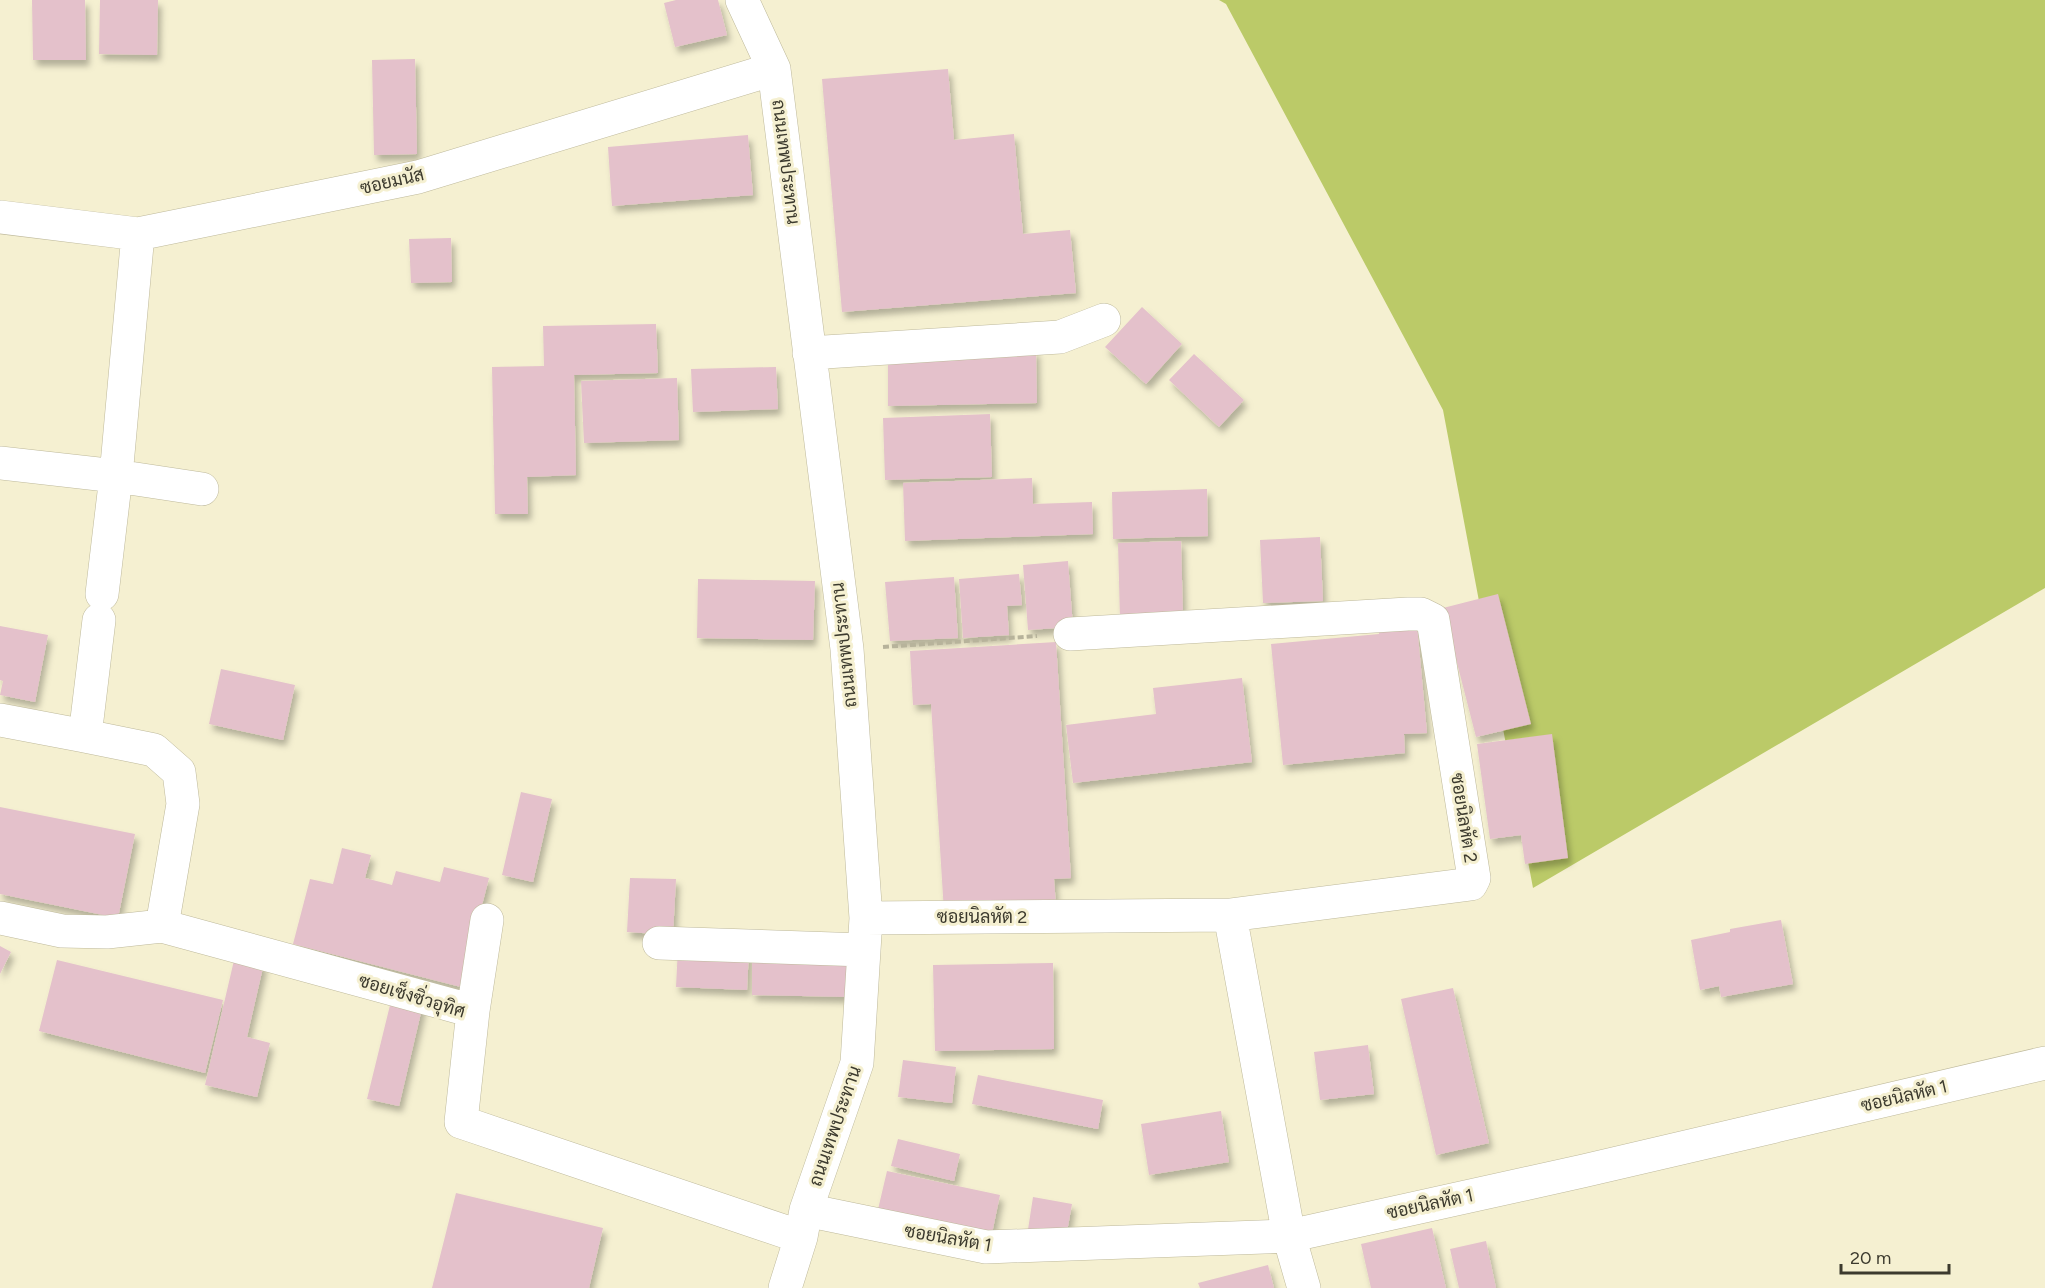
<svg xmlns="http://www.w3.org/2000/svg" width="2045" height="1288" font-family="Figtree,Sarabun,sans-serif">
  <defs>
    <filter id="shadow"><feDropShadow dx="3.5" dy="6" stdDeviation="3" flood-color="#0004"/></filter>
  </defs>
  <rect width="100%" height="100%" fill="#f5f0d1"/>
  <path fill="#bbca68" d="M1219,0H2045V588L1533,888L1443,410L1226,4Z"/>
  <path fill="#e4c1cb" filter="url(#shadow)" d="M32,0H85L86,60H33Z
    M100,0H158L157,55L99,54Z
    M676,0H718L727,35L675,47L664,3Z
    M415,59L417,154L374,155L372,60Z
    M948,69L954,140L1014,134L1023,234L1070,230L1076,293L842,312L822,79Z
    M748,135L753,195L612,206L608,147Z
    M451,238L452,282L411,283L409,239Z
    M1142,307L1182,344L1146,384L1105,347Z
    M656,324L658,373L574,375L576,475L527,477L528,514H495L492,367L544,366L543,326Z
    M1036,350L1037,403L888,406V353Z
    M1194,354L1244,400L1219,427L1169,380Z
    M776,367L778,409L693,412L691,369Z
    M677,378L679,440L584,443L581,381Z
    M990,414L992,477L885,480L883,418Z
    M1032,478L1033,504L1092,502L1093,534L905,541L903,483Z
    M1207,489L1208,536L1113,539L1112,492Z
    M1320,537L1323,601L1263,603L1260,540Z
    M1181,541L1183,617L1120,619L1118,543Z
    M1068,561L1073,627L1028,630L1023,565Z
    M1019,574L1022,605L1007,606L1009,635L963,638L959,579Z
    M954,577L958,638L890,641L885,582Z
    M698,579L815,581L813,640L697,638Z
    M1498,594L1531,724L1476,737L1443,608Z
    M1417,625L1427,733L1404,734L1405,753L1283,765L1271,644L1379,634V629Z
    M0,626L48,635L35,702L0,695L3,681L0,680Z
    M1056,642L1071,878L1054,879L1056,905L944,912L931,704L913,705L910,651Z
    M221,669L295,685L283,740L209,724Z
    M1242,678L1252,762L1073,783L1066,725L1156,714L1153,688Z
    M1552,734L1568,858L1525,864L1521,835L1490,839L1477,744Z
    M521,792L552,799L533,882L502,875Z
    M0,807L135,834L118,918L0,894Z
    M342,848L371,855L365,878L392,885L396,871L440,882L444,867L489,878L461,987L293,944L310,879L333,884Z
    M630,878L676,879L673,935L627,932Z
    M1781,920L1793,984L1721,997L1719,986L1700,990L1691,940L1730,932V929Z
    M0,946L11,952L0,974Z
    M678,947L749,950L747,990L676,987Z
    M752,953L853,956L851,997L752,995Z
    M235,956L264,963L247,1037L270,1043L257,1097L205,1085Z
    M57,960L223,1000L205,1073L39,1031Z
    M1053,963L1054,1049L935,1051L933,965Z
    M1453,988L1489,1143L1436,1155L1401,999Z
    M393,993L424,1000L399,1106L367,1099Z
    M1368,1045L1374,1094L1320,1100L1314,1052Z
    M903,1060L956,1067L952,1103L898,1097Z
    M978,1075L1103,1100L1098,1129L972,1104Z
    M1221,1111L1229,1162L1149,1175L1141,1124Z
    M898,1139L960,1154L954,1181L891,1166Z
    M887,1171L1000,1195L990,1243L876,1218Z
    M456,1193L603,1228L589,1288H432Z
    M1033,1197L1072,1204L1065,1243L1027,1236Z
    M1432,1228L1446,1288H1371L1361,1244Z
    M1486,1241L1496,1288H1459L1450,1249Z
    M1268,1265L1274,1288H1200L1198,1283Z"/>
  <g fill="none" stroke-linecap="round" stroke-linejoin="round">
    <g stroke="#beb99b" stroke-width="34">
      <path id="minor" d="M742,0L774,69L847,649L866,918L857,1063L806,1210L801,1237L785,1288
        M0,217L138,234L418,177L774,69
        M809,353L1060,337L1104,320
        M0,463L116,476L202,489
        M102,594L116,476L138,234
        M99,620L85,736L154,750L179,772L183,804L162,926
        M0,720L85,736
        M1230,915L1289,1236L1304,1288
        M0,918L62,931L107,932L162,926L473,1011L461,1122L801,1237
        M866,918L1230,915L1471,884L1474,878L1433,620L1421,614H1408L1070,634
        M659,943L864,950
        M473,1011L487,920
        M806,1210L986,1247L1289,1236L1583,1171L2045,1063"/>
    </g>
    <path stroke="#b7b39b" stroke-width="4" stroke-dasharray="6 3" stroke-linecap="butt" d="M883,647L1037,636"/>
    <use href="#minor" stroke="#fff" stroke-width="33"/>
  </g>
  <g text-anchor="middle" stroke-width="6" stroke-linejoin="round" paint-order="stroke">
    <g font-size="18" fill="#3c3a2e" stroke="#f5f0d1">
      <text transform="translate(786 162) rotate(83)" y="6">ถนนเทพประทาน</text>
      <text transform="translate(392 181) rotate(-13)" y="6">ซอยมนัส</text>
      <text transform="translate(844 645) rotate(-96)" y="6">ถนนเทพประทาน</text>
      <text transform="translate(1464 818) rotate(81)" y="6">ซอยนิลหัต 2</text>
      <text x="982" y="923">ซอยนิลหัต 2</text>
      <text transform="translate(412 996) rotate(17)" y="6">ซอยเซ็งซิ่วอุทิศ</text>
      <text transform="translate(1904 1096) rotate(-13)" y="6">ซอยนิลหัต 1</text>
      <text transform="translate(835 1126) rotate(-71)" y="6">ถนนเทพประทาน</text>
      <text transform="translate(1430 1204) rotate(-12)" y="6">ซอยนิลหัต 1</text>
      <text transform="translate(948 1238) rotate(10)" y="6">ซอยนิลหัต 1</text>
    </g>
  </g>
  <path d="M1841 1264v9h108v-9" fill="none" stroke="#3c3a2e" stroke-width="3"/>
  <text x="1850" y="1264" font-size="18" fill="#3c3a2e" stroke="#f5f0d1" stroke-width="4.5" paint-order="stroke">20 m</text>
</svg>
